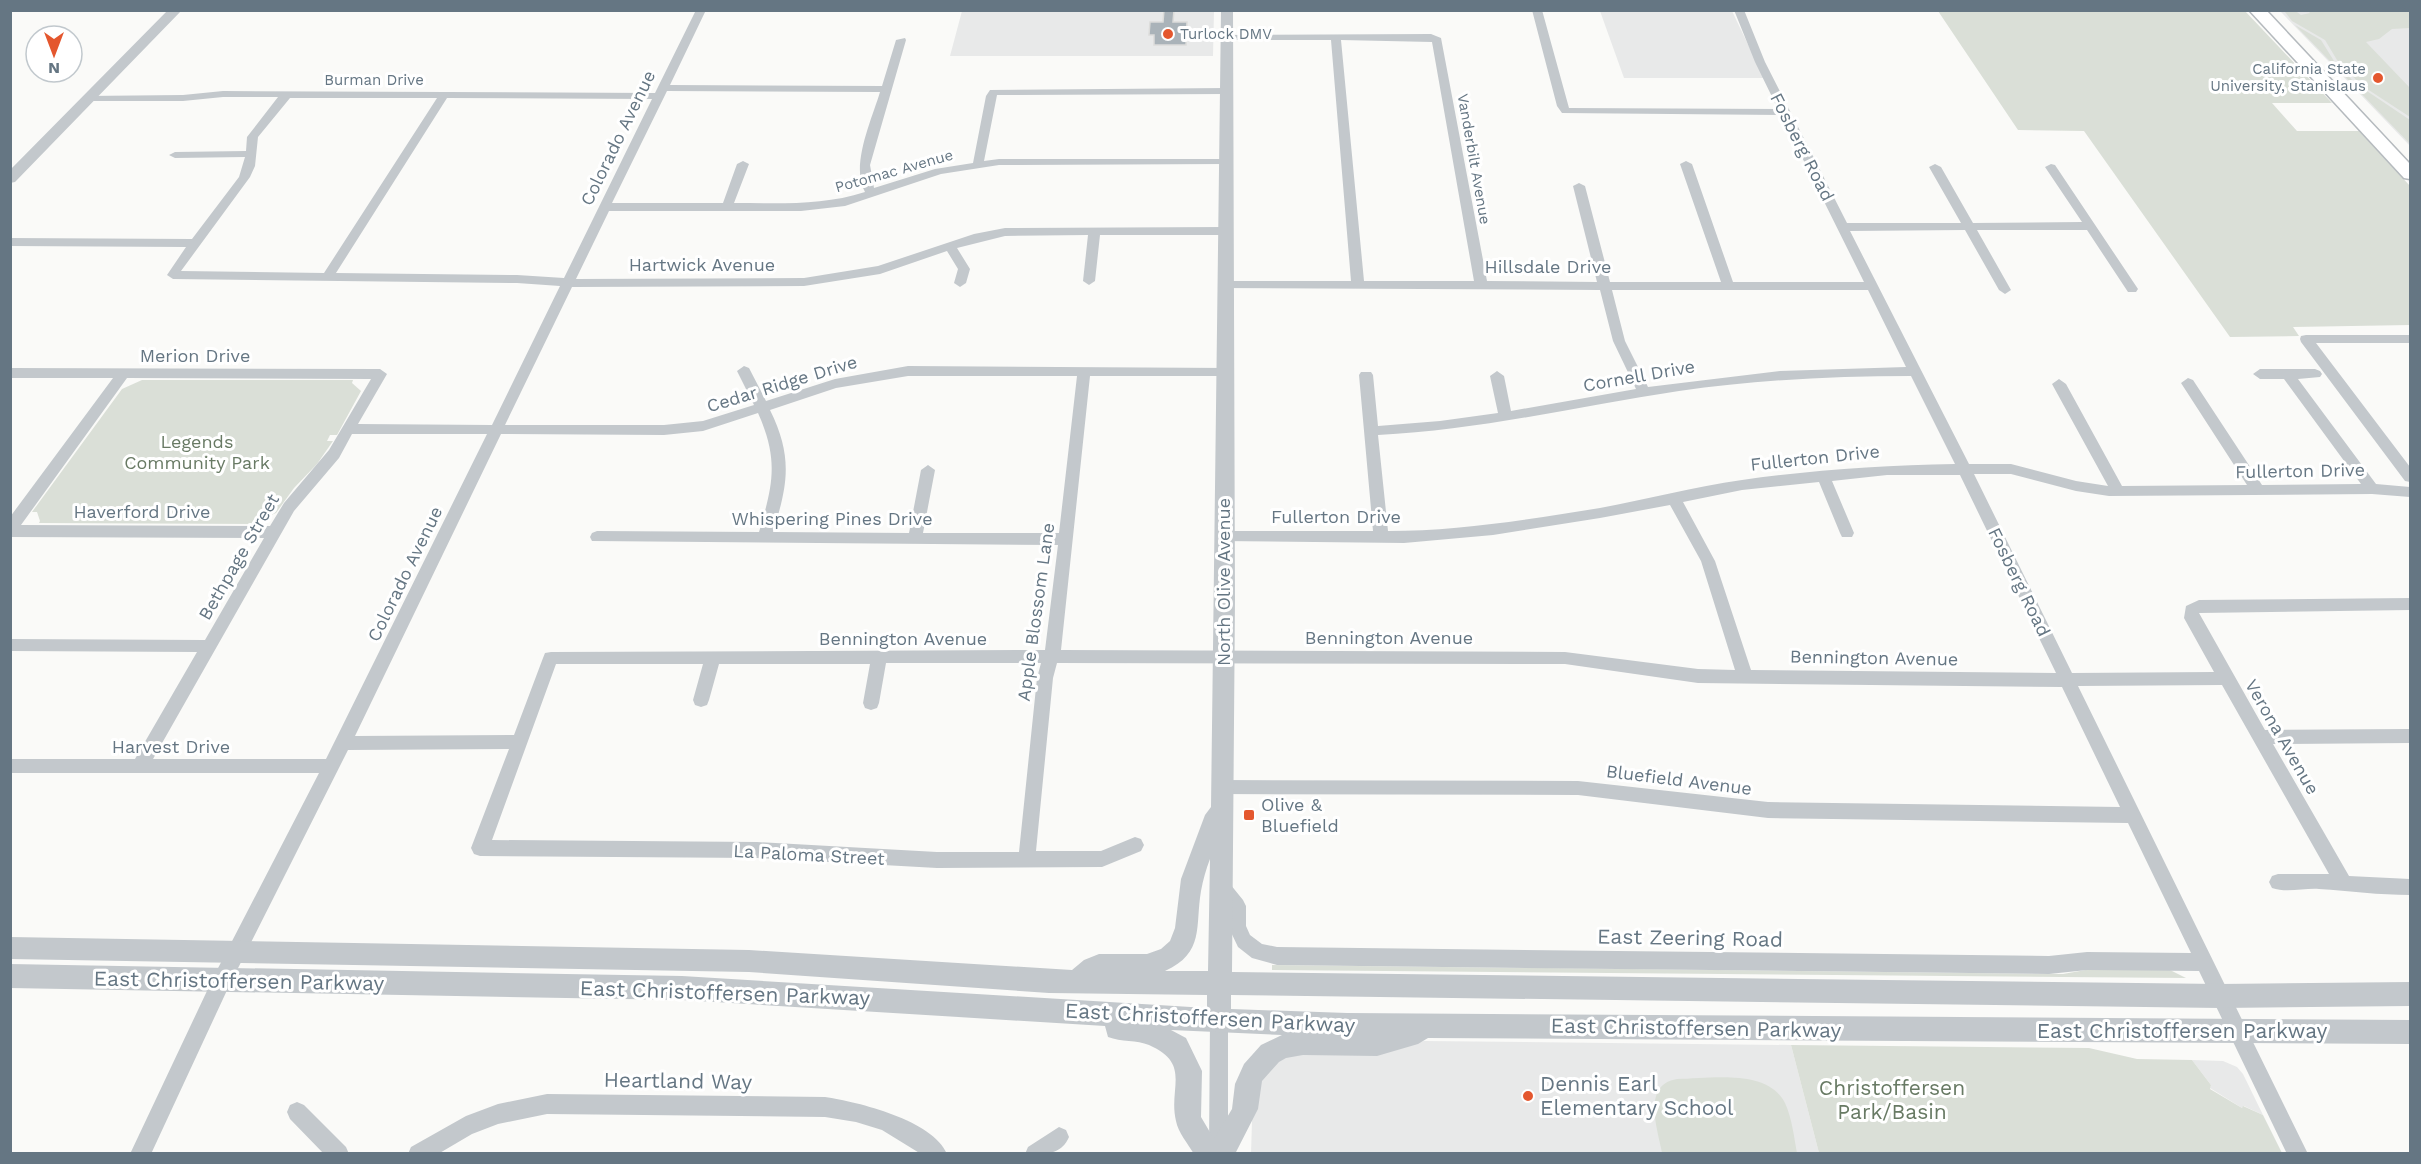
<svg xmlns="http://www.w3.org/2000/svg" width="2421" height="1164" font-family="'Work Sans',sans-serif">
  <rect width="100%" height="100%" fill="#fafaf8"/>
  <path fill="#e8e9e9" d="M962,11H1214L1213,56H950Z
    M1600,11H1732L1764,78H1624Z
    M2280,11H2410V146Z
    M1424,1041L1791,1045L1819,1153L1251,1154L1253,1089L1280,1056L1381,1051Z
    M2192,1060L2223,1061L2237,1067L2243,1074L2263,1115L2244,1106L2242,1108L2210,1088L2211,1085Z"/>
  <path fill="#dadfd7" d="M1938,11H2245L2332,103H2272L2297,131H2359L2410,186V325L2293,327L2299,336L2230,337L2084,131L2018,130Z
    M2308,11H2410V28L2392,29L2379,39L2366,42L2410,88V117L2361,85L2337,60L2325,40L2292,21L2285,12H2297L2301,15L2310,13Z
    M2295,25L2321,40L2334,61L2355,83L2410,120V144Z
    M142,380H353L352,383L361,391L337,435H330L327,441H333L317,464L294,488L276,513L257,521L255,524L39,523L40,521L37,512H32L122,389Z
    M1272,965L2063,974L2097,968L2170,970L2186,978L1272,970Z
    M1791,1045L2089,1048L2137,1059L2192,1060L2211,1085L2210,1089L2242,1108L2243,1106L2263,1115L2282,1153H1819Z
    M1677,1079C1710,1079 1767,1068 1785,1103C1792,1118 1794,1137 1797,1153H1662C1658,1130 1641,1085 1677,1079Z"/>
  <path fill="#aab3b9" stroke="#dcdcda" stroke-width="1.5" d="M1164,10H1174L1173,22H1187L1186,45H1154V35H1149L1150,22H1163Z"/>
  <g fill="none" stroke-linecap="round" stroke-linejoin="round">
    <g stroke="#b5babe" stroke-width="3">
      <path id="primary" d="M2249,10H2266L2410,164V179L2404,178Z"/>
    </g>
    <path fill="#c3c8cc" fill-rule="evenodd" d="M696,10H706L670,85L882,86L896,40L905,38L906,40L870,165L874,188L935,169L973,163L986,96L990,90L1226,88L1231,91L1226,94L997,95L984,161L999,159H1230V163L1226,164L999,165L941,174L845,206L801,211H609L576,279L804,278L878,266L974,234L1005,228L1225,227L1231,231L1225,235H1100L1095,281L1089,285L1083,281L1088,235L1005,236L957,248L970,269L966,283L960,287L954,283L958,269L947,251L880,274L804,286L572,287L505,425H664L703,421L754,405L737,371L744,366L749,368L766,401L835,379L908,366L1229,368L1231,371L1224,376H1090L1061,650L1565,652L1698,669L1735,670L1701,561L1670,505L1600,518L1493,535L1404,543L1220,541L1218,537L1220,533L1225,531H1373L1359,375L1361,372H1371L1373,375L1378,426L1440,421L1498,413L1490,376L1497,371L1504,376L1511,411L1636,389L1613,341L1600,290L1221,288L1219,285L1221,282L1225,281H1351L1331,40H1227L1222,37L1223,35L1431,34L1441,38L1487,281L1597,282L1573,186L1579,183L1585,186L1610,282H1721L1680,164L1686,161L1692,164L1733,282H1864L1781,115L1562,113L1557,106L1532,10H1542L1569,108L1778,109L1755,62L1734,10H1744L1765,62L1847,223H1961L1929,167L1935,164L1941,167L1973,223L2082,222L2045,167L2051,164L2055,165L2136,286L2138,289L2136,292H2128L2087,230H1977L2011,290L2005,294L1999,290L1965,230L1850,231L1969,464H2011L2076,481L2108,486L2052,384L2059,379L2066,384L2122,486L2247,485L2181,383L2188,378L2193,380L2262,485L2361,484L2284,379H2260L2253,374L2260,369H2315L2320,371L2322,374L2320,377L2298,379L2376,484L2410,487V497L2372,494L2109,496L2076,491L2011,474H1974L2072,673L2214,672L2184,618L2186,606L2199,600L2410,598V610L2199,613L2265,730L2410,729V743L2273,744L2349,876L2410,879V895C2379,895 2350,891 2319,889C2304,888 2286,893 2272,888L2269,882L2272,876L2278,874H2329L2222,685L2078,686L2308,1154H2287L2199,971L2087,970L2049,974L1277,965L1252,958L1238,947L1228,926V909L1211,885L1214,879L1220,877L1226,879L1243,900L1246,906V926L1250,935L1262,944L1277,947L2049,956L2087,952L2191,953L2128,823L1768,818L1578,795L1221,794L1215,792L1213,787L1215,782L1221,780L1578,781L1768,802L2120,807L2062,687L1698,683L1565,664L1057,663L1053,678L1036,851H1101L1135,837L1141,839L1144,845L1141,851L1102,867L937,868L757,858L480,856L474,854L471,848L509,749L348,750L229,986L151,1154H130L215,974L319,773H10V759H135L197,652L10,651V639L205,640L264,538L10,537V517L113,378H10V368L380,369L387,374L358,424L492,425L560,286L517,283L173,279L167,275L186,247L10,246V238L192,239L239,177L245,157L175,158L169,155L175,152L246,151L247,137L278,97H223L183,101H89L84,98L85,96L183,95L223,91L655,93ZM1341,40L1432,42L1474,281H1364ZM667,91L880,92C872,119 850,166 865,192C822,206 778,203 734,203L749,164L743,161L737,164L723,203H612ZM290,98H437L324,273L181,271L250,177L255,166L258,137ZM447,98L652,99L564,278L517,275L336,273ZM1612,290H1868L1906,367L1780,371L1648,387L1625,341ZM908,376H1077L1059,533H923L935,470L928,465L921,470L909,533L773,532C788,484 793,457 770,410L836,388ZM1911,376L1955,464C1883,465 1813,470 1742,480C1694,487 1648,499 1600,508C1531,519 1458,531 1388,531L1378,435C1481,430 1578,406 1679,391C1756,380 1833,376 1911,376ZM127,378L371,379L329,450L284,503L270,526L21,525ZM758,413C779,460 773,485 759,532L597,531L592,533L590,537L592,541L1058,545L1045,650L551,652L545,653L543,658L514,735L355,736L501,434L664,435L703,431ZM352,434H487L326,759H153L294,511L339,458ZM1887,475H1960L2056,673L1751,670L1715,561L1683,502L1742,490L1819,482L1840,533L1842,537H1852L1854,533L1832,481ZM886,663H1041L1037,678L1019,852H937L757,842L492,840L556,664H703L693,700L695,705L701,707L707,705L709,700L719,664H870L863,703L865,708L871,710L877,708L879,703Z
      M2306,335H2410V343H2316L2410,467V482L2405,481L2301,342L2300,339L2301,336Z
      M1219,1012L1226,1014L1228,1021V1154H1210L1209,1150L1210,1021L1212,1014Z
      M547,1094L825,1097C858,1102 933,1120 947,1154H921L882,1130L856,1122L825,1117L547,1114L498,1124L472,1134L438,1154H408L411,1147L466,1116L498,1104Z
      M297,1102L304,1105L346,1147L349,1154H324L290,1119L287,1112L290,1105Z
      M1059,1127L1066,1130L1069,1137C1061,1156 1043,1154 1025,1154L1028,1147Z"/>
    <path fill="#c3c8cc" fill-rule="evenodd" d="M168,10H182L15,182L10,183V170Z
      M1221,10H1233L1235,598L1232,972L2220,984L2410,982V1006L2220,1008L1231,995V1009L1347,1013L2410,1020V1044L1428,1038L1418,1044L1377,1056L1303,1055L1286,1058L1279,1062L1262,1081L1258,1109L1235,1154H1194C1188,1144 1178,1132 1176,1121C1168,1088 1192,1064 1149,1045C1137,1040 1121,1042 1108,1037L1105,1026L682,1000L10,988V964L682,976L1207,1008V995L1049,993L749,972L10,959V937L749,950L1072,970L1084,960L1099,954H1147L1161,949L1170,941L1175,928L1181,879L1205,815L1211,807ZM1210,859L1208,971H1165C1205,953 1195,926 1201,891C1203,880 1206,869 1210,859ZM1171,1030L1282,1035L1261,1045L1244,1064L1235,1084L1232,1109L1214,1139L1201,1117L1202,1071L1186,1038Z"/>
    <use href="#primary" fill="#fff" fill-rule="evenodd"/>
  </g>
  <g fill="#e4572e" stroke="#fff" stroke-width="2">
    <circle cx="1168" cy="34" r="6"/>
    <circle cx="2378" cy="78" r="6"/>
    <rect x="1243" y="809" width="12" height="12" rx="3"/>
    <circle cx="1528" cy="1096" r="6"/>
  </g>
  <g text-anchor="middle" stroke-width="6" stroke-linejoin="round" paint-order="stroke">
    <g font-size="15" fill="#657683" stroke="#fff" text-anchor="start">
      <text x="1180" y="39">Turlock DMV</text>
      <text x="2366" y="74" text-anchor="end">California State<tspan x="2366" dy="17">University, Stanislaus</tspan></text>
    </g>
    <g font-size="15" fill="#657683" stroke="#fff">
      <text x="374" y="85">Burman Drive</text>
      <text transform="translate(1474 159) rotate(80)" y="5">Vanderbilt Avenue</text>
      <text transform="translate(894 171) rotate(-16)" y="5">Potomac Avenue</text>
    </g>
    <g font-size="18" fill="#657683" stroke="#fff">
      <text transform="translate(618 138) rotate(-64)" y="6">Colorado Avenue</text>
      <text transform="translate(1802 147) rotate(63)" y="6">Fosberg Road</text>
      <text x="702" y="271">Hartwick Avenue</text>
      <text x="1548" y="273">Hillsdale Drive</text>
      <text x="195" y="362">Merion Drive</text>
      <text transform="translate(1639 376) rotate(-10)" y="6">Cornell Drive</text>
      <text transform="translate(782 384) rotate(-17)" y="6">Cedar Ridge Drive</text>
      <text transform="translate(1815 458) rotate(-6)" y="6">Fullerton Drive</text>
      <text transform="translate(2300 471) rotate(-1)" y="6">Fullerton Drive</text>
      <text x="142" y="518">Haverford Drive</text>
      <text x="1336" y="523">Fullerton Drive</text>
      <text x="832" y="525">Whispering Pines Drive</text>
      <text transform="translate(239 557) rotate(-60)" y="6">Bethpage Street</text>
      <text transform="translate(405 574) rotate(-64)" y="6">Colorado Avenue</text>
      <text transform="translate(1224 582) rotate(-90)" y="6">North Olive Avenue</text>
      <text transform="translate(2019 582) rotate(64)" y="6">Fosberg Road</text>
      <text transform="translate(1036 612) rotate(-82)" y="6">Apple Blossom Lane</text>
      <text x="1389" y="644">Bennington Avenue</text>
      <text x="903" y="645">Bennington Avenue</text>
      <text transform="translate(1874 658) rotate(1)" y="6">Bennington Avenue</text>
      <text transform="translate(2282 737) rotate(60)" y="6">Verona Avenue</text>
      <text x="171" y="753">Harvest Drive</text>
      <text transform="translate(1679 780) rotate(7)" y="6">Bluefield Avenue</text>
      <text transform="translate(809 855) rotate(3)" y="6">La Paloma Street</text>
    </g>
    <g font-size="18" fill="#687a64" stroke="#fff">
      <text x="197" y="448">Legends<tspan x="197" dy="21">Community Park</tspan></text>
    </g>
    <g font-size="18" fill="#657683" stroke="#fff" text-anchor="start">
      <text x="1261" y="811">Olive &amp;<tspan x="1261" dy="21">Bluefield</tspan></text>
    </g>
    <g font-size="21" fill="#657683" stroke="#fff">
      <text transform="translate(1690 938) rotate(1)" y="7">East Zeering Road</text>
      <text transform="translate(239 981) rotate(1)" y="7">East Christoffersen Parkway</text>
      <text transform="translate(725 993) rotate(2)" y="7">East Christoffersen Parkway</text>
      <text transform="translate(1210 1018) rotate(3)" y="7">East Christoffersen Parkway</text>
      <text transform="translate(1696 1028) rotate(1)" y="7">East Christoffersen Parkway</text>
      <text x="2182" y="1038">East Christoffersen Parkway</text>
      <text transform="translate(678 1081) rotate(1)" y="7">Heartland Way</text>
    </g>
    <g font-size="21" fill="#657683" stroke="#fff" text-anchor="start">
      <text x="1540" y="1091">Dennis Earl<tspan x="1540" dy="24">Elementary School</tspan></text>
    </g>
    <g font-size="21" fill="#687a64" stroke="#fff">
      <text x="1892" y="1095">Christoffersen<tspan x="1892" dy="24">Park/Basin</tspan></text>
    </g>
  </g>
  <rect width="2421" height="1164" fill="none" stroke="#657683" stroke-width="24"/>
  <g transform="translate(54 54) rotate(180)"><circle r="28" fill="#ffffff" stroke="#c1c8cd" stroke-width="1.5"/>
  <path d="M0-4.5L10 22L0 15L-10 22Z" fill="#e4572e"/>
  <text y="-9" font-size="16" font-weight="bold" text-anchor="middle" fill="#657683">N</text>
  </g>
</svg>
